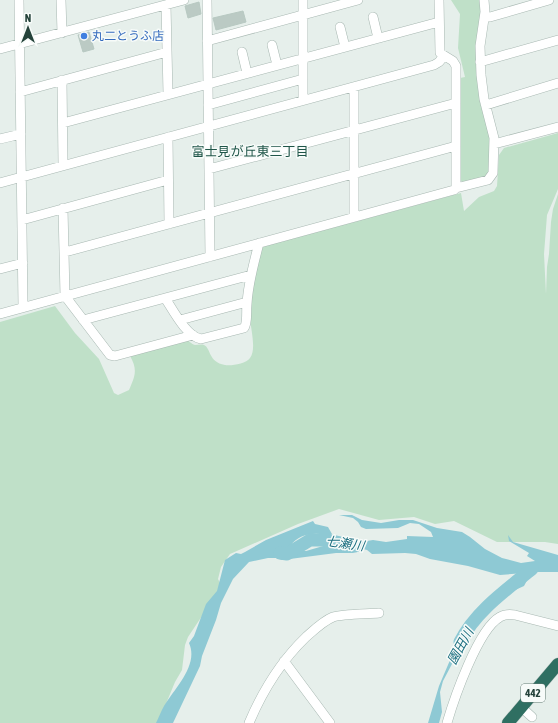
<svg xmlns="http://www.w3.org/2000/svg" width="558" height="723" font-family="'Asap Condensed','Noto Sans JP',sans-serif">
  <rect width="100%" height="100%" fill="#e6efeb"/>
  <path fill="#bfe0c8" d="M451,0H480L481,8L477,73L480,102L490,136V172L486,177L464,183L460,180V78L465,77L458,48L460,14Z
    M558,133V189L547,215L544,254L546,294L547,267L549,254L551,222L553,209L558,194V544L545,542H497L454,521L435,524L414,517L379,520L339,509L298,524L230,554L221,567L218,579L220,583V589L188,637L185,645L182,670L175,682L158,723H0V322L55,306L75,333L99,359L114,393L118,395L129,390C135,376 138,370 130,356L185,338C188,340 191,344 195,345C198,345 201,344 204,345C211,348 208,362 225,365C231,366 246,364 250,358C257,349 250,327 250,316C249,293 256,269 262,247L461,193L464,211L479,197L494,191L497,186L499,155L504,148Z"/>
  <path fill="#8ec9d4" d="M339,515H352L362,520L381,523L399,520H413L437,528L462,532L470,537L485,549L502,558L521,563L535,561L527,556L529,553L509,541L508,535L513,542L558,555V572H536L531,573L524,586L504,595L494,602L488,609L484,617L462,645L443,681L440,692L442,712L439,723H428L439,686L462,632L474,625L490,600L494,596L510,590L521,583L525,576V573L500,575L468,566L430,559L416,554L405,553L372,554L367,550L363,549L353,553H336L282,560L277,558H268L249,562L233,579L221,603L216,620L202,656L200,666L173,723H156C159,717 161,711 164,706C175,688 199,665 189,643L194,636L206,604L217,591L225,560L236,553L241,554L245,552L266,540L313,521L315,524L328,527L332,534L329,536C317,531 298,534 291,545L296,550L306,551L330,544L344,542H361L373,540L386,542L407,539V536L433,537L431,532L419,524L410,523L398,528L366,529L361,527L358,522L353,518Z"/>
  <g fill="none" stroke-linecap="round" stroke-linejoin="round">
    <path stroke="#8ec9d4" stroke-width="13" d="M280,553L287,554L310,540H327L355,546
      M460,642C475,612 506,590 532,569"/>
  </g>
  <path fill="#bbcac4" stroke="#b8c9c2" d="M199,2L201,14L188,18L185,6Z
    M243,11L246,22L216,30L213,18Z
    M89,32L94,49L83,52L78,35Z"/>
  <g fill="none" stroke-linecap="round" stroke-linejoin="round">
    <g stroke="#a8b8b2" stroke-width="10">
      <path id="minor" d="M19,0L23,307
        M61,0L62,33
        M207,0L210,257
        M303,0V100
        M166,5L168,94
        M373,17L378,38
        M485,17H490L549,0
        M340,27L345,47
        M207,41L358,0
        M272,45L277,65
        M0,49L184,0
        M242,52L247,73
        M480,62L558,40
        M62,80L63,165
        M354,87V217
        M20,92L167,52
        M208,105L303,79
        M486,105L558,83
        M63,123L439,22
        M168,137L169,224
        M0,139L21,134
        M494,144L558,127
        M209,169L456,103
        M0,183L434,65L439,62L444,56
        M456,188L488,180L493,173L494,138L484,99L481,75L480,46L485,12L484,0
        M63,208L65,296L110,355L115,356L193,335
        M22,220L168,180
        M65,252L456,146
        M0,269L23,263
        M165,298C173,310 186,336 201,339L244,328C248,323 246,311 247,304C248,283 254,263 259,243
        M0,314L454,190L456,188V66L453,61L440,53L439,0
        M83,320L251,275
        M180,320L247,302
        M284,661L330,723
        M521,707L532,717
        M249,723C263,690 280,662 306,637C314,630 323,621 333,617C342,614 368,614 379,613
        M447,723C454,699 478,629 500,617C505,614 509,614 515,615L558,626"/>
    </g>
    <g stroke="#c2cac8" stroke-width="13">
      <path id="highway" d="M508,723L558,664"/>
    </g>
    <use href="#minor" stroke="#fff" stroke-width="9"/>
    <use href="#highway" stroke="#2f6f62" stroke-width="12"/>
  </g>
  <circle fill="#3f7fe0" stroke="#f7fbf9" stroke-width="1.5" cx="84" cy="36" r="4"/>
  <g text-anchor="middle" stroke-width="3" stroke-linejoin="round" paint-order="stroke">
    <rect fill="#f7fbf9" stroke="#637a73" stroke-width="1" x="521" y="684" width="24" height="18" rx="3"/>
    <g font-size="11" font-weight="bold" fill="#24423a">
      <text x="533" y="697">442</text>
    </g>
    <g font-size="12" fill="#366cbe" stroke="#f7fbf9" text-anchor="start">
      <text x="92" y="40">丸二とうふ店</text>
    </g>
    <g font-size="13" fill="#1f5548" stroke="#f7fbf9">
      <text x="250" y="156">富士見が丘東三丁目</text>
    </g>
    <g font-size="13" font-style="italic" fill="#1c6f80" stroke="#f7fbf9">
      <text transform="translate(345 543) rotate(8)" y="5">七瀬川</text>
      <text transform="translate(460 646) rotate(-61)" y="5">園田川</text>
    </g>
  </g>
  <g transform="translate(28 28)" stroke="#f7fbf9" stroke-width="3" paint-order="stroke">
  <path d="M0-3L7 15L0 10L-7 15Z" fill="#24423a"/>
  <text y="-6" font-size="11" font-weight="bold" text-anchor="middle" fill="#24423a">N</text>
  </g>
</svg>
